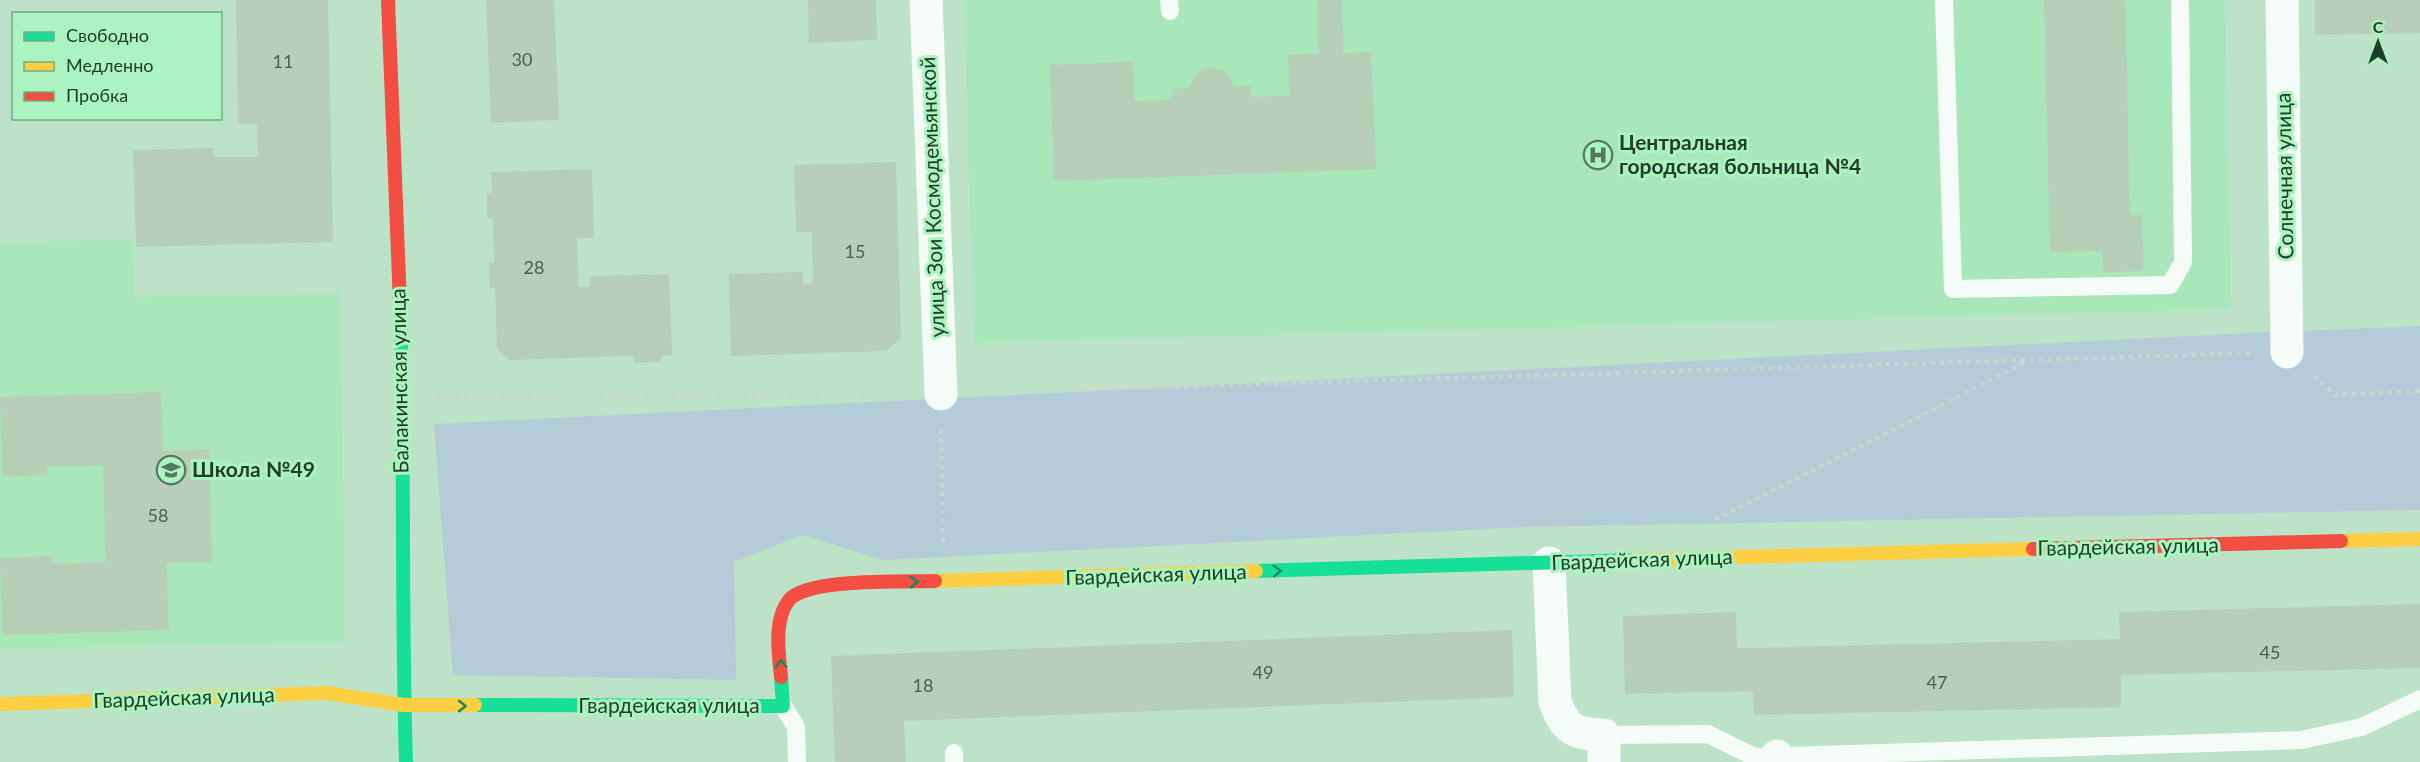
<svg xmlns="http://www.w3.org/2000/svg" width="2420" height="762" font-family="Lato,sans-serif">
  <rect width="100%" height="100%" fill="#bce3c7"/>
  <path fill="#a9e7ba" d="M964,0H2225L2231,309L974,343Z
    M133,240L134,297L340,294L345,643L0,648V242Z"/>
  <path fill="#b3ccd7" d="M2420,326V510L1525,527L883,560L802,535L734,562L736,680L453,675L434,424L2251,333Z"/>
  <path fill="#b7cfb6" d="M236,0H328L333,242L136,247L133,150L213,148L214,157H258L257,124H238Z
    M486,0H554L559,120L491,123Z
    M808,0H876L877,40L809,43Z
    M1317,0H1342L1343,53L1371,52L1376,169L1054,181L1050,65L1133,62L1134,101L1172,100V89L1189,88L1196,74L1203,69L1211,67L1226,72L1234,87L1251,86V97L1290,96L1288,55L1318,54Z
    M2044,0H2125L2130,215H2142L2143,271L2103,272L2102,251L2050,252Z
    M2315,0H2420V33L2315,35Z
    M896,162L901,338L886,351L731,356L729,274L803,272V284L813,283L812,232H796L794,165Z
    M592,169L594,238H577L579,287H590V276L669,274L672,355L661,356V362L634,363L633,356L509,360L497,349L495,288L490,289L489,263H494L493,218H487V193H492L491,172Z
    M161,392L163,451L209,449L212,562L166,563L169,630L3,635L0,558L51,556V564L106,562L103,465L46,467L47,475L3,477L0,397Z
    M2420,604V668L2121,675V707L1754,715L1753,691L1625,694L1623,616L1736,612L1737,648H1752L2120,639L2119,612Z
    M1512,630L1514,697L904,721L906,762H835L831,656Z"/>
  <g fill="none" stroke-linecap="round" stroke-linejoin="round">
    <path stroke="#cad7ce" stroke-width="4" stroke-dasharray="4.5 4.5" stroke-linecap="butt" d="M2314,376L2335,395L2420,391
      M977,393L2253,353
      M437,397L906,394
      M941,429L943,545
      M1715,520L2026,362"/>
    <path stroke="#f5fbf7" stroke-width="18" d="M1169,0L1170,11
      M1944,0L1953,289L2170,285L2183,262L2180,0
      M783,706L796,727L797,762
      M1604,735L1708,734L1755,757L2301,740L2362,727L2420,699
      M954,753V762"/>
    <path stroke="#f5fbf7" stroke-width="33" d="M926,0L941,394
      M2282,0L2287,352
      M1549,563L1555,702C1567,732 1574,733 1604,735V762
      M1777,756V762"/>
    <path stroke="#16e098" stroke-width="14" d="M400,305C405,457 401,610 406,762
      M1256,571L1633,560
      M475,705L783,706L781,677"/>
    <path stroke="#ffcf43" stroke-width="14" d="M2341,541L2420,539
      M1633,560L2033,549
      M935,581L1256,571
      M0,704L327,693L404,705H475"/>
    <path stroke="#f24e42" stroke-width="14" d="M388,0L400,305
      M2033,549L2341,541
      M781,677C779,654 773,620 789,600C807,578 906,582 935,581"/>
  </g>
  <defs><path id="oneway-chevron" d="M-2-3.5L2.5 0L-2 3.5" fill="none" stroke-width="1.6" stroke-linecap="round" stroke-linejoin="round" transform="scale(1.5)"/></defs>
  <g stroke="#1c875b">
    <use href="#oneway-chevron" transform="translate(1277 571) rotate(-2)"/>
    <use href="#oneway-chevron" transform="translate(914 582) rotate(-1)"/>
    <use href="#oneway-chevron" transform="translate(781 664) rotate(-93)"/>
    <use href="#oneway-chevron" transform="translate(462 706)"/>
  </g>
  <defs>
    <g id="hospital-ring" transform="scale(1.5)"><circle r="9.5" fill="#abf4bf" stroke="#577860" stroke-width="1.5"/><path d="M-5-5h3v3.5h4V-5h3V5h-3V1.5h-4V5h-3Z" fill="#577860"/></g>
    <g id="school-ring" transform="scale(1.5)"><circle r="9.5" fill="#abf4bf" stroke="#577860" stroke-width="1.5"/><path d="M0-5L7-2L0 1L-7-2ZM-4 1L0 2.5L4 1V4Q0 6-4 4Z" fill="#577860"/></g>
  </defs>
  <g fill-rule="evenodd">
    <use href="#hospital-ring" x="1598" y="155"/>
    <use href="#school-ring" x="171" y="470"/>
  </g>
  <g text-anchor="middle" stroke-width="6" stroke-linejoin="round" paint-order="stroke">
    <g font-size="18" fill="#46634d">
      <text x="522" y="66">30</text>
      <text x="283" y="68">11</text>
      <text x="855" y="258">15</text>
      <text x="534" y="274">28</text>
      <text x="158" y="522">58</text>
      <text x="2270" y="659">45</text>
      <text x="1263" y="679">49</text>
      <text x="1937" y="689">47</text>
      <text x="923" y="692">18</text>
    </g>
    <g font-size="21" font-weight="bold" fill="#203e29" stroke="#abf4bf" text-anchor="start">
      <text x="1619" y="150">Центральная<tspan x="1619" dy="24">городская больница №4</tspan></text>
      <text x="192" y="477">Школа №49</text>
    </g>
    <g font-size="21" fill="#203e29" stroke="#abf4bf">
      <text transform="translate(2285 176) rotate(-91)" y="7">Солнечная улица</text>
      <text transform="translate(933 197) rotate(-92)" y="7">улица Зои Космодемьянской</text>
      <text transform="translate(400 381) rotate(-91)" y="7">Балакинская улица</text>
      <text transform="translate(2128 547) rotate(-1)" y="7">Гвардейская улица</text>
      <text transform="translate(1642 560) rotate(-2)" y="7">Гвардейская улица</text>
      <text transform="translate(1156 575) rotate(-2)" y="7">Гвардейская улица</text>
      <text transform="translate(184 698) rotate(-2)" y="7">Гвардейская улица</text>
      <text x="669" y="713">Гвардейская улица</text>
    </g>
  </g>
  <rect x="12" y="12" width="210" height="108" fill="#abf4bf" stroke="#73ab83" stroke-width="1.5"/>
  <rect x="24" y="32" width="30" height="9" fill="#16e098" stroke="#73ab83" stroke-width="1.5"/>
  <text x="66" y="42" font-size="18" fill="#203e29">Свободно</text>
  <rect x="24" y="62" width="30" height="9" fill="#ffcf43" stroke="#73ab83" stroke-width="1.5"/>
  <text x="66" y="72" font-size="18" fill="#203e29">Медленно</text>
  <rect x="24" y="92" width="30" height="9" fill="#f24e42" stroke="#73ab83" stroke-width="1.5"/>
  <text x="66" y="102" font-size="18" fill="#203e29">Пробка</text>
  <g transform="translate(2378 42)" stroke="#abf4bf" stroke-width="4.5" paint-order="stroke">
  <path d="M0-4.5L10 22L0 15L-10 22Z" fill="#203e29"/>
  <text y="-9" font-size="16" font-weight="bold" text-anchor="middle" fill="#203e29">С</text>
  </g>
</svg>
